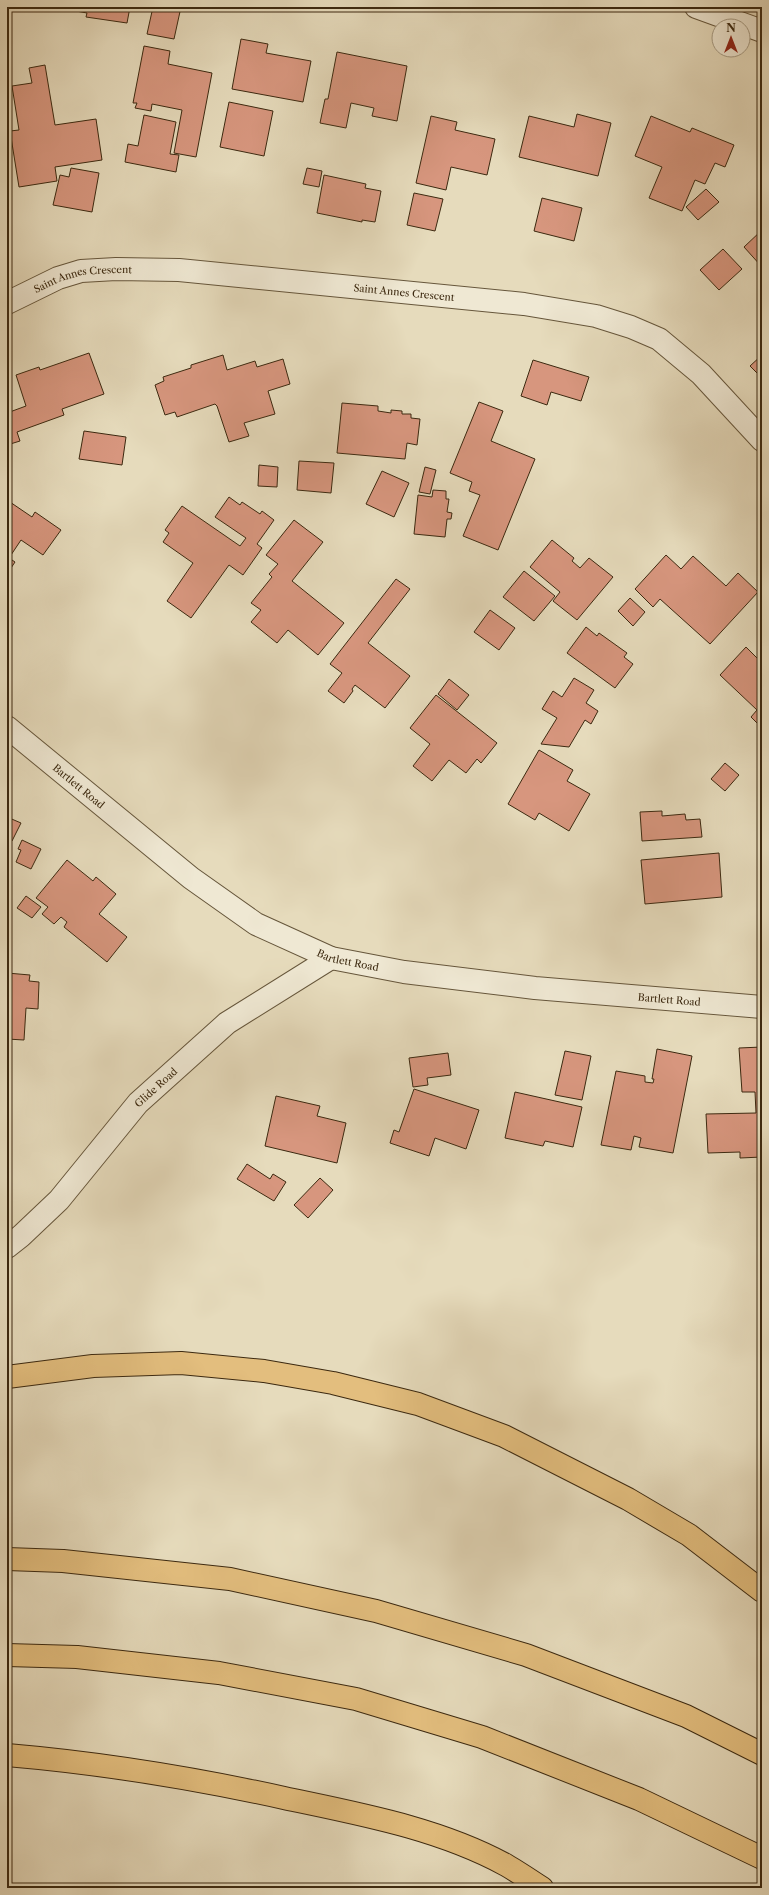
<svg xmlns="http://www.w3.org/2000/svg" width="769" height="1895" font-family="'Libre Caslon Text',serif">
  <rect width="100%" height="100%" fill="#e6dbbc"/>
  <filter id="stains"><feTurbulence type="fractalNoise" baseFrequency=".005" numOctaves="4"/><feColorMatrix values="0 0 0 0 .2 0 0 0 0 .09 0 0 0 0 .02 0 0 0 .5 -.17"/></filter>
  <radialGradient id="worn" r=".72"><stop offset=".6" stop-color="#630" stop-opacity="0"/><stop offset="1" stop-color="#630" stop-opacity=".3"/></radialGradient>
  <path fill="#d7967e" stroke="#3c2910" d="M76,7H130L127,23L86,17L87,13L76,11Z
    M153,7H181L174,39L147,34Z
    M241,39L268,44L266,53L311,61L303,102L232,89Z
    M144,46L170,51L168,64L212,73L196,157L174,153L182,110L152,104L151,111L135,108L137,103H133Z
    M337,52L407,66L397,121L372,116L374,108L351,103L346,128L320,123L325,99H328Z
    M45,65L55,125L96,119L102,160L55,167L57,181L19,187L10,131L19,130L12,86L32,83L29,68Z
    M229,102L273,111L264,156L220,147Z
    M577,114L611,123L598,176L519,157L529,116L574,127Z
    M144,115L176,122L170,154L179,155L176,172L125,162L128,144L138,146Z
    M431,116L457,122L455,130L495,139L487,175L451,167L446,190L416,183Z
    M651,116L690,132L692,128L734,145L725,167L715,163L705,184L695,180L682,211L649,198L662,167L635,156Z
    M71,168L99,173L92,212L53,205L60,175L69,177Z
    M307,168L322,171L319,187L303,184Z
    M324,175L366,184L365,188L381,191L375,222L362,220V222L317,213Z
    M706,189L719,202L698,220L686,207Z
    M414,193L443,199L435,231L407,225Z
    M542,198L582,208L574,241L534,231Z
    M762,230V267L744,247Z
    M723,249L742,269L719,290L700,270Z
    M89,353L104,394L62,409L64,415L17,432L20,441L7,445V413L26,406L16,375L39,367L40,370Z
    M223,355L227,370L255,361L257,367L283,359L290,384L268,391L275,414L244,423L249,436L229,442L217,406L215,404L177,417L175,412L165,415L155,385L164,381L163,377L191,368V365Z
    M762,355V378L750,366Z
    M533,360L589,377L581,401L551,392L547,405L521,396Z
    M479,402L503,411L491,441L535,459L498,550L463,536L480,495L469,491L472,482L450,473Z
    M342,403L378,406V411L391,413V410L402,411V414H411V418L420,419L417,445L407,443L405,459L337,453Z
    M84,431L126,437L122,465L79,459Z
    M299,461L334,463L331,493L297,490Z
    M259,465L278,467L277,487L258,486Z
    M425,467L436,470L430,494L419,492Z
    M382,471L409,483L394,517L366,504Z
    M433,490L446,491V499H449L447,512L452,513L451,519H447L445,537L414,534L418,495L432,497Z
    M229,497L240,505L242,502L260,514L262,511L274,520L257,544L262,548L243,575L229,565L191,618L167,601L193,563L163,542L169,533L165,530L182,506L240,546L246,538L215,517Z
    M7,500L32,517L35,512L61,530L43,555L21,540L9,558L15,562L7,574Z
    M294,520L323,542L292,581L344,623L318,655L288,630L277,643L251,622L261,610L251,603L272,577L269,574L278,564L266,555Z
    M552,540L574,558L572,561L580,568L589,558L613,577L577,620L553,601L560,592L530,567Z
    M666,555L681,569L693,556L726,586L738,573L758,592L710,644L660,599L653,607L635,589Z
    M524,571L555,596L534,621L503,597Z
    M396,579L410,589L368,643L410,676L385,708L355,685L352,689L353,691L344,703L328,691L342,673L330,664Z
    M630,598L645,612L633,626L618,611Z
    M490,610L515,628L499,650L474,632Z
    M586,627L597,636L599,633L627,653L624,657L633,664L615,688L567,653Z
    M746,647L762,663V728L751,717L757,710L720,675Z
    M574,678L594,690L586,703L598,711L591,724L585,720L569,747L541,744L557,718L542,709L553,691L562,697Z
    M449,679L469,695L457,710L438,694Z
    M436,695L497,743L481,763L477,759L466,773L449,760L432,781L413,766L430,744L410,728Z
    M539,750L573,770L567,781L590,794L569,831L539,813L535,820L508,804Z
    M725,763L739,775L725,791L711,779Z
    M662,811V816L685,814L686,820L700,819L702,837L642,841L640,812Z
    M7,817L21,823L12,841L7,839Z
    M22,840L41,849L31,869L16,862L21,850L18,849Z
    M719,853L722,897L645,904L641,860Z
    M67,860L93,881L96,877L116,894L99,914L127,937L107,962L64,927L67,922L61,917L54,924L42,914L48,907L36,898Z
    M26,896L41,907L32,918L17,908Z
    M7,973L30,975L29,981L39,982L38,1009L26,1008L24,1040L7,1039Z
    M762,1047V1157L740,1158V1152L708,1153L706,1114L756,1113L755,1092H742L739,1048Z
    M657,1049L692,1056L673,1153L639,1147L641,1138L634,1136L631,1150L601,1145L616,1071L645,1076V1082L653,1083L654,1079H652Z
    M565,1051L591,1056L582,1100L555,1095Z
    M448,1053L451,1075L427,1078L428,1085L413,1087L409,1058Z
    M414,1089L479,1110L466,1149L435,1138L429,1156L390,1143L394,1130L399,1132Z
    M515,1092L582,1107L573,1147L545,1141L543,1146L505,1138Z
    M276,1096L320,1106L317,1116L346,1123L337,1163L265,1146Z
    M247,1164L270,1179L273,1174L286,1182L274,1201L237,1179Z
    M320,1178L333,1190L308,1218L294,1205Z"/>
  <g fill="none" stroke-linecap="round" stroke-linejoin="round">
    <g stroke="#66563b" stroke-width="24">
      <g id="street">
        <path d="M696,7L762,31"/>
        <path id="s1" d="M7,303L58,278L81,271L116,269L179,270L524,304L596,316L631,327L659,339L701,374L762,440"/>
        <path id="s2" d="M7,727L191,878L256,924L331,958L404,972L535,988L762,1007"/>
        <path id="s3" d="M7,1247L21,1236L59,1200L138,1103L227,1023L331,958"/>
      </g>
    </g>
    <g stroke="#3c2910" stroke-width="24">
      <path id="highway" d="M7,1377L93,1366L181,1363L264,1371L333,1383L418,1404L504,1436L628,1499L689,1535L762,1591
        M7,1559L63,1561L230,1579L376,1611L526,1655L686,1716L762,1754
        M7,1655L77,1657L219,1673L356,1699L482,1737L639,1799L762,1858
        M7,1755C100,1763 193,1778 284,1798C359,1814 438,1828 506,1865C518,1872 530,1880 542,1888"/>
    </g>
    <use href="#street" stroke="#efe8d3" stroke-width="22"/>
    <use href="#highway" stroke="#e3be7e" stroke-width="22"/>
  </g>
  <g text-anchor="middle" stroke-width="3" stroke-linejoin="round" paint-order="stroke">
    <g font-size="10" fill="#3c2910" stroke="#efe8d3">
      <text dy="4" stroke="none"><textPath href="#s1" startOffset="81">Saint Annes Crescent</textPath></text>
      <text dy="4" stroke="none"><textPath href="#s1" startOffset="405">Saint Annes Crescent</textPath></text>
      <text dy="4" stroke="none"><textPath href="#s2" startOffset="93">Bartlett Road</textPath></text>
      <text dy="4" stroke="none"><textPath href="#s2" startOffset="417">Bartlett Road</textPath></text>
      <text dy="4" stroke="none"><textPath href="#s2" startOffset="741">Bartlett Road</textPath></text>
      <text dy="4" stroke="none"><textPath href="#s3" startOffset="219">Glide Road</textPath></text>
    </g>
  </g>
  <rect width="769" height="1895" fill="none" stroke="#e6dbbc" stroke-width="24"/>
  <rect x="8" y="8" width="753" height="1879" fill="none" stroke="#3c2910" stroke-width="2"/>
  <rect x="12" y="12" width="745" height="1871" fill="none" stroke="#3c2910"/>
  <g transform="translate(731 38)"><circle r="19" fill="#efe8d3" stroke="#a79c85"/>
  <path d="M0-3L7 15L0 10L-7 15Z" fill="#8f2418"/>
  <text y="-6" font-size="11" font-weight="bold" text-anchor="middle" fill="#3c2910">N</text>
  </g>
  <rect width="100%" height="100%" filter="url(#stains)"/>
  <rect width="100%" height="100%" fill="url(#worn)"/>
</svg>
